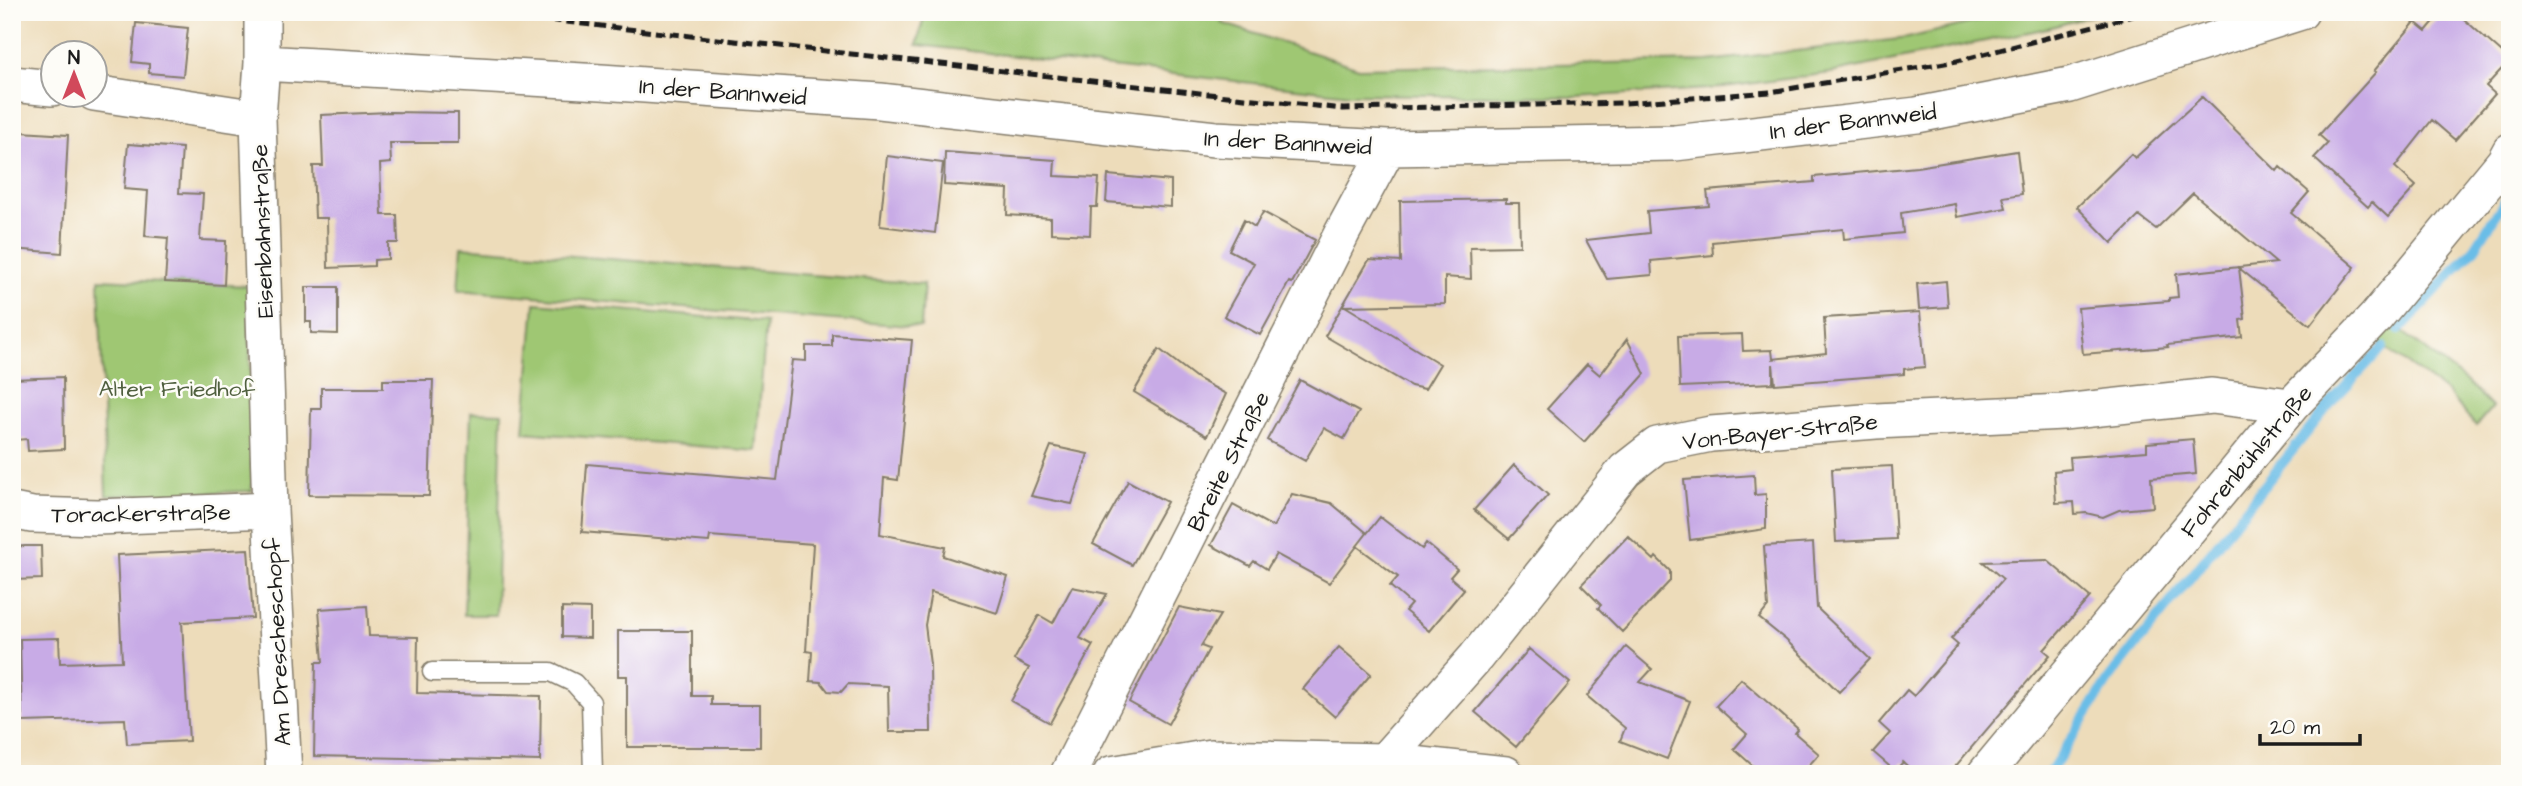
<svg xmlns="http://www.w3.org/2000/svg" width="2522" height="786" font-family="'Architects Daughter',sans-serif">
  <rect width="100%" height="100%" fill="#fdfcf7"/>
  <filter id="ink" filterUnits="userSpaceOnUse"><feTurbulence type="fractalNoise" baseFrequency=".0143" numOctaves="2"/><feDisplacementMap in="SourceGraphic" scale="14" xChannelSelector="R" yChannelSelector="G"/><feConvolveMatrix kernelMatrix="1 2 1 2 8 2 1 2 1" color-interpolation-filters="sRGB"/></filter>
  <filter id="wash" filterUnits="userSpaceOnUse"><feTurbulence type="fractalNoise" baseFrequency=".00686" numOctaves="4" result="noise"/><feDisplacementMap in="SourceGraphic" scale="28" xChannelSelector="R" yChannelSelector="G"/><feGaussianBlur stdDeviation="1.57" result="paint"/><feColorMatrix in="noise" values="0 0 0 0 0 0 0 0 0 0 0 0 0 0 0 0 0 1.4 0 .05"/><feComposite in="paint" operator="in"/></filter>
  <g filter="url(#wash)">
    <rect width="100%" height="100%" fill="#eddcba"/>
    <path fill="#9fc773" stroke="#5e7248" stroke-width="2" d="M925,12H1225L1222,23L1359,68L1708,61L1908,38L2017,12H2106L2048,28L1831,73L1709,89L1578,97L1349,94L917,45Z
      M461,247L924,284L921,327L458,290Z
      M99,279L249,286L252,491L106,496Z
      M535,303L766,322L756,451L524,432Z
      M2390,322L2467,382L2492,407L2476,426L2447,392L2383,347L2376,340Z
      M471,412L502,413L496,615H464Z"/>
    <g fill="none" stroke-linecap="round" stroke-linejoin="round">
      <path stroke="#6bbde7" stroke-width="10" d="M2399,330L2475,248L2510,193
        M2049,774L2109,679L2334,399L2383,347"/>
    </g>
    <g id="blocks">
      <path fill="#c8abe6" d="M2442,12H2456L2510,60L2486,86L2495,94L2455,140L2432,120L2395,167L2416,186L2388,217L2372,202L2368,207L2314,158L2328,143L2319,135L2376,72L2374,71L2415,22L2426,31Z
        M136,23L188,28L183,76L149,73V64L132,62Z
        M2202,97L2277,171L2280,167L2309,192L2291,213L2355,267L2310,325L2239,268L2245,319L2240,320L2242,337L2167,345L2168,347L2083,354L2078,308L2169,301V298L2178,297L2176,274L2276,263L2193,193L2156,229L2139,216L2112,243L2077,207L2131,154L2135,158Z
        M389,112L458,113V143H390L391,163L380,164L382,215H397L398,243H388V259L374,260V266L328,268L327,218H315L313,166H323L321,115Z
        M21,132L68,135L62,253L12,249V206H17Z
        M128,144L182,148L179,193L203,194L200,240L226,241L224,285L165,282L168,238L145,236L148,191L124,189Z
        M2017,151L2022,194L2003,197L2006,208L1957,217L1955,204L1901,213L1903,233L1844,239L1843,229L1712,242L1713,255L1651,261L1652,275L1607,279L1586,240L1649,233L1647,211L1709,206L1707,191L1814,182V177L1917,167Z
        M945,152L1055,160L1054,176L1099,178L1097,207H1091L1090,235L1051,233V218L1007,215L1008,189L944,185Z
        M887,156L943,163L935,233L880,226Z
        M1108,175L1171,181V207L1106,202Z
        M1506,199V203H1519L1520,246L1470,247L1471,279L1445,277V304L1345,306L1440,364L1425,389L1411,386L1325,336L1369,260L1401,262L1400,201Z
        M1263,212L1315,240L1292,283L1289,282L1260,335L1224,316L1254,263L1229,250L1244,220L1255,227Z
        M1946,281L1948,307L1919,309L1917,284Z
        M306,287H338V334L311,333V322H306Z
        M1920,312L1925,367L1904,369V374L1775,384L1773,364V383L1680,387L1678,336L1742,334L1743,351L1772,350L1773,359L1826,353L1824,318Z
        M832,334L912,340L898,480L884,478L880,534L945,547L943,556L1008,577L997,613L931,592L925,625L930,664L931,732H889L888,686L848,684L841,692L828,691L821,682L810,681L812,652L806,651L813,544L710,536L709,542L582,532L587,464L777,480L792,360L806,361V346H832Z
        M1627,339L1645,374L1584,442L1547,409L1587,364L1600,375Z
        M1159,349L1198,379L1226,394L1207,436L1134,392Z
        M63,377L64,449L28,451L27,439L15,440L12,379Z
        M383,380H433L429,496L309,495L311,409H321V388H383Z
        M1300,380L1359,412L1344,439L1324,428L1305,461L1267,440Z
        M2193,439L2196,474L2151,478L2153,507L2119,510L2103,517L2086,513L2075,514L2074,502L2056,503L2054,471L2071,469L2070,457L2147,451V443Z
        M1051,446L1088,454L1072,504L1031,496Z
        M1514,465L1548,495L1509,539L1474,510Z
        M1892,466L1896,539L1836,542L1832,469Z
        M1754,475L1755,495L1766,494V529L1690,540L1684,480Z
        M1128,481L1167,502L1132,565L1093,544Z
        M1292,494L1331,503L1367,533L1329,583L1276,554L1267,569L1254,561L1250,566L1211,545L1233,505L1273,527Z
        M1380,517L1422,549L1426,543L1457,569L1450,577L1464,589L1429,631L1405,611L1411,604L1390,586L1398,577L1357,546Z
        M1628,536L1654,560L1656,557L1670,571V581L1622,632L1598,608L1601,605L1581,585Z
        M1813,543L1817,608L1870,659L1839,692L1786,640L1759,618L1768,607L1764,546Z
        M25,546H41L42,579L12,580V547Z
        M248,549L253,618L182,622L189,741L127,744L125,719L22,722L20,639L59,638L60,663L122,661L117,555Z
        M2047,560L2090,597L2044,650L2050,655L1949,774H1916L1903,762L1895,771L1873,752L1890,733L1879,723L1907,690L1914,696L1958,645L1951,639L2003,579L1983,562Z
        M1072,587L1107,594L1080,638L1093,645L1050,723L1011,701L1029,668L1014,660L1039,615L1053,623Z
        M367,606L369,636L418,637L417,693L541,696L540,761L314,756L316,662H323L319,609Z
        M1179,607L1220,615L1201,646L1209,649L1168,724L1129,702Z
        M562,608L590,609V638L562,637Z
        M618,631H692V696H711V705H760V747H627V676H618Z
        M1339,647L1371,674L1335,717L1303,689Z
        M1626,647L1652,669L1640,682L1690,701L1667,759L1620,741L1625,728L1587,696Z
        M1529,649L1570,683L1516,747L1475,712Z
        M1741,679L1798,729L1795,733L1819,754L1801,774H1762L1734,749L1747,734L1716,706Z"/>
    </g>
  </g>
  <g filter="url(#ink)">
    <use href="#blocks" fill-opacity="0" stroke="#847c6b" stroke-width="2"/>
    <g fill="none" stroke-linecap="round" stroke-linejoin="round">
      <g stroke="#847c6b" stroke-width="21">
        <path id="lane" d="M432,672H551L574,683L591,702L593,774"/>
      </g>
      <g stroke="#847c6b" stroke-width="38">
        <path id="street" d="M262,12V63L258,118L270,510L284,774
          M262,63L601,82L880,101L1215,139L1388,148L1675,143L1917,115L2070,85L2301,12
          M12,84L52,88
          M94,93L258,118
          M12,511L32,515L97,517L270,510
          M1068,774L1342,233L1388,148
          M1111,774L1211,757L1384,761L1506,774
          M1380,774L1384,761L1476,657L1625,470L1657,445L1711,434L1876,421L2063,412L2212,396L2291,406
          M1985,774L2291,406L2376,317L2504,162L2510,151"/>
      </g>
      <use href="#lane" stroke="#fff" stroke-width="18"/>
      <use href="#street" stroke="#fff" stroke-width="35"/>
      <path stroke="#1c1c1c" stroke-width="5" stroke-dasharray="10 5" stroke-linecap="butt" d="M476,12L1343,109L1625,103L1770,92L1957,61L2148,12"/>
    </g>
  </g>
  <g text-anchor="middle" stroke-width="5" stroke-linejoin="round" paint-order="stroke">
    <g font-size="23" fill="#1c1c1c" stroke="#fdfcf7">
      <text transform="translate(723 91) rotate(4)" y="8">In der Bannweid</text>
      <text transform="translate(1853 121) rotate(-7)" y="8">In der Bannweid</text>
      <text transform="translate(1288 142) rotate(3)" y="8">In der Bannweid</text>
      <text transform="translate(262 231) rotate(-92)" y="8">Eisenbahnstraße</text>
      <text transform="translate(1780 431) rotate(-6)" y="8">Von-Bayer-Straße</text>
      <text transform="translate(1228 461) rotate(-63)" y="8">Breite Straße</text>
      <text transform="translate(2246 461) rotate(-50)" y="8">Fohrenbühlstraße</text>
      <text transform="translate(141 513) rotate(-1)" y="8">Torackerstraße</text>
      <text transform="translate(277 642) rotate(-93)" y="8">Am Drescheschopf</text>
    </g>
    <g font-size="23" fill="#50603f" stroke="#fdfcf7">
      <text x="177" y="396">Alter Friedhof</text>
    </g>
  </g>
  <rect width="2522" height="786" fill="none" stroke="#fdfcf7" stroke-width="42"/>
  <g transform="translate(74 74)"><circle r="33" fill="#fdfcf7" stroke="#a3a29f" stroke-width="2"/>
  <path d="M0-5L12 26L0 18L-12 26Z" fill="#d1495b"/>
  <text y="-10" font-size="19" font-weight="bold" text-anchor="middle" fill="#1c1c1c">N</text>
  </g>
  <path d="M2260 734v10h100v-10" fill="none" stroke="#1c1c1c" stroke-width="3.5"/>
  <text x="2270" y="734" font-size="21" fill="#1c1c1c" stroke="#fdfcf7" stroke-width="5" paint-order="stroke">20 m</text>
</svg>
